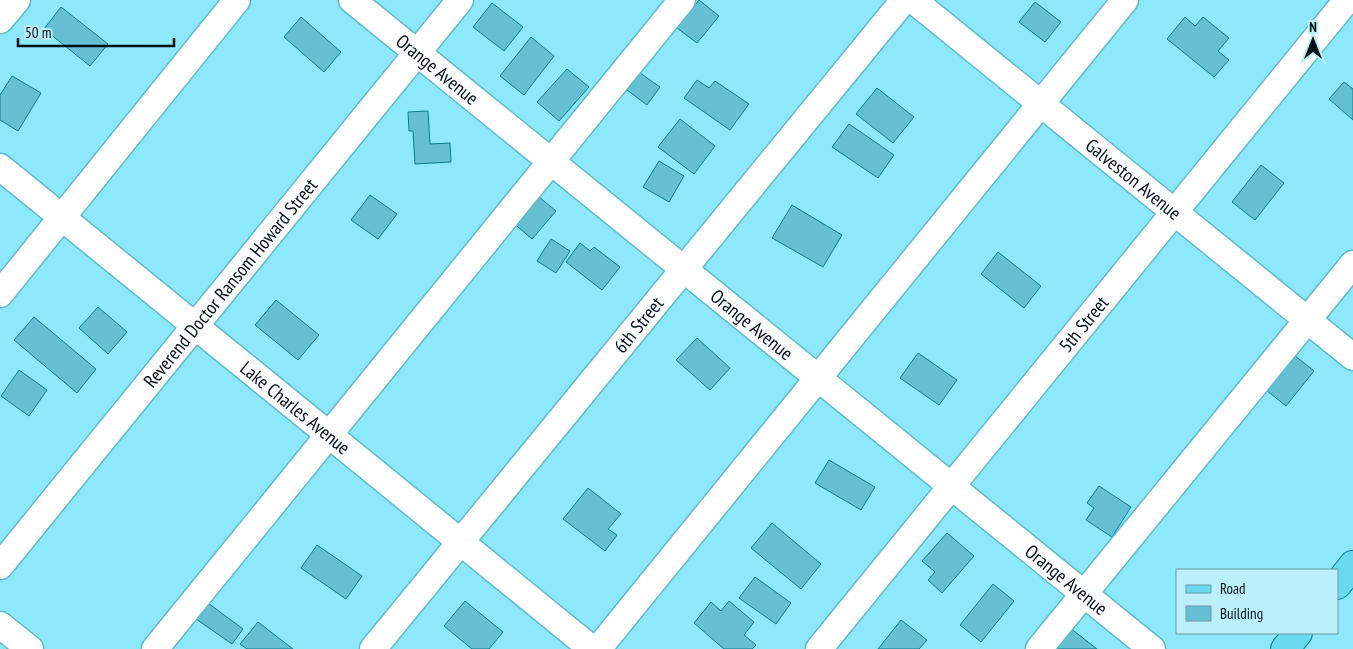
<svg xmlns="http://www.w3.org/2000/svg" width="1353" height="649" font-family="'PT Sans Narrow',sans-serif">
  <rect width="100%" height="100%" fill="#8de8fb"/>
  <path fill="#65c0d3" stroke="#0c7b8c" d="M699,0L719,16L697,43L677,28Z
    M1035,2L1061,22L1045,42L1019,22Z
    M492,3L523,27L504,51L473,27Z
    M61,7L108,44L90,66L44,29Z
    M301,17L341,52L324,72L284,37Z
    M1185,17L1195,26L1203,17L1229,38L1218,51L1229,60L1214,77L1167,39Z
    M531,37L554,56L524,95L500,76Z
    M567,69L589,87L559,121L537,102Z
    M640,73L660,87L647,105L627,90Z
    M12,76L41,93L18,131L0,120V95Z
    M697,80L709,88L715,81L749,104L730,130L684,98Z
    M1344,82L1353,89V120L1329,99Z
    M877,88L914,117L893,143L856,114Z
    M428,111L430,144L450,143L451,162L415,164L413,131H409L408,112Z
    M680,119L715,146L694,174L658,147Z
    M849,124L894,155L878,178L832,147Z
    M659,161L684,176L669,202L643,187Z
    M1261,165L1284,183L1255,220L1232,202Z
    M534,193L556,211L532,239L511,221Z
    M370,195L397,214L378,239L351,220Z
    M792,205L842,235L823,267L772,238Z
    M551,239L570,251L556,273L537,261Z
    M580,243L590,251L594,247L620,267L602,290L566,262Z
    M998,252L1041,286L1024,308L981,274Z
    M276,300L319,335L298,360L255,325Z
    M98,307L127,332L108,354L79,328Z
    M34,317L96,369L77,393L14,340Z
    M697,338L730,368L710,390L676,360Z
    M1289,351L1314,371L1286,406L1261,386Z
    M918,353L957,380L939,405L900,378Z
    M19,370L47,390L29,416L1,396Z
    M829,460L875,487L861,510L815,483Z
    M1099,486L1131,507L1112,537L1086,520L1094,508L1087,503Z
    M588,488L621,514L608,529L617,535L605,551L563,519Z
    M772,523L821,564L801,589L751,548Z
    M947,533L974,556L942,593L928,580L935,572L922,561Z
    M317,545L362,576L346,599L301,568Z
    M755,577L791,603L776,624L739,598Z
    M993,584L1014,601L981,642L960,625Z
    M465,601L503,632L489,649H472L444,626Z
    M729,601L754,622L744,635L756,645L752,649H724L694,623L711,602L721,611Z
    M208,603L243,629L232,644L196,619Z
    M901,620L927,640L919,649H878Z
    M258,622L293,649H247L240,644Z
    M1065,624L1097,649H1046Z"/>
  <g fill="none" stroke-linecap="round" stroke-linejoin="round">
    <g stroke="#5eb9cc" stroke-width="29">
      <g id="minor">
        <path id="s1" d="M352,0L1152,649"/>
        <path id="s2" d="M913,0L1353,357"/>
        <path d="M0,20L17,0"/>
        <path id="s3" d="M0,167L592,649"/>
        <path d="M0,294L237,0"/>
        <path id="s4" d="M0,566L460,0"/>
        <path d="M0,625L30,649"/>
        <path d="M155,649L682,0"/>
        <path id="s5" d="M373,649L904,0"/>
        <path d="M598,649L1125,0"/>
        <path id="s6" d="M819,649L1347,0"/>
        <path d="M1039,649L1353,264"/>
      </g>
    </g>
    <g stroke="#038396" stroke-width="30">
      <path id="major" d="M1337,585L1353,565
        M1285,649L1298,633"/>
    </g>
    <use href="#minor" stroke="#fff" stroke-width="26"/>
    <use href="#major" stroke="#68daeb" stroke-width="28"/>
  </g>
  <g text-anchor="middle" stroke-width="4.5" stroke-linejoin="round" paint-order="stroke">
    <g font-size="19" fill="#000f13" stroke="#bbeffa">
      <text dy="7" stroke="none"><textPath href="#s1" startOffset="110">Orange Avenue</textPath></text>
      <text dy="7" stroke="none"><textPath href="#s2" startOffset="284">Galveston Avenue</textPath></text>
      <text dy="7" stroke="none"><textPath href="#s4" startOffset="365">Reverend Doctor Ransom Howard Street</textPath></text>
      <text dy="7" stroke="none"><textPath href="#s5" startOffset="419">6th Street</textPath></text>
      <text dy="7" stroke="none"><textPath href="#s1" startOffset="515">Orange Avenue</textPath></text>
      <text dy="7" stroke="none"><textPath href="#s6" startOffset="419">5th Street</textPath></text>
      <text dy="7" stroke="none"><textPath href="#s3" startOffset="381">Lake Charles Avenue</textPath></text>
      <text dy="7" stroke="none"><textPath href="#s1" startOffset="920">Orange Avenue</textPath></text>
    </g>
  </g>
  <rect x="1176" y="569" width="162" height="65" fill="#bbeffa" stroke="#70959e"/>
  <rect x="1186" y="585" width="25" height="8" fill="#68daeb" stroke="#70959e"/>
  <text x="1220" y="594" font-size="15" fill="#000f13">Road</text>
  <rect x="1186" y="606" width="25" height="15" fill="#65c0d3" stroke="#70959e"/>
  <text x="1220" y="619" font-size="15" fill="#000f13">Building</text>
  <g transform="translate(1313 40)" stroke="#bbeffa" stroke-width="4" paint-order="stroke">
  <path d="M0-4L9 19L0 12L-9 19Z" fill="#000f13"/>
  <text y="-8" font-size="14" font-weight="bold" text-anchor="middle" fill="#000f13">N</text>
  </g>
  <path d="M18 38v8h156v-8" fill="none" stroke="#000f13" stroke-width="2.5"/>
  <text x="25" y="38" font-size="15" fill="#000f13" stroke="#bbeffa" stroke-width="4" paint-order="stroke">50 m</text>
</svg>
